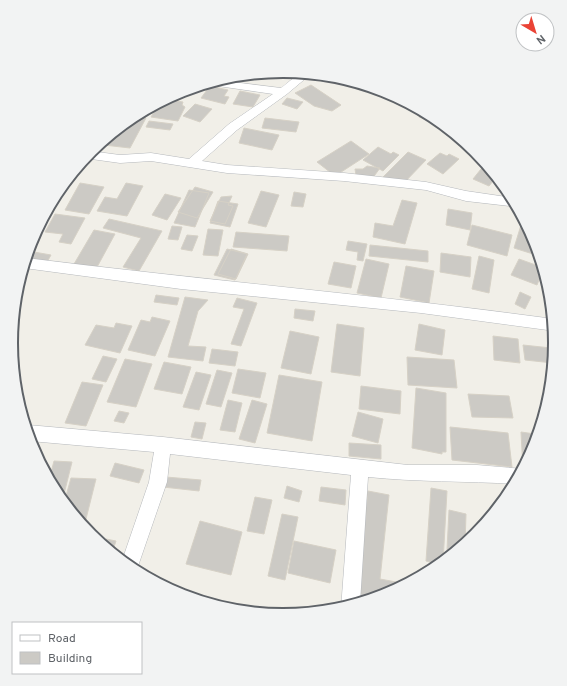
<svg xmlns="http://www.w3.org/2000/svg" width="567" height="686" font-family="Overpass,sans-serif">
  <rect width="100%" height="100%" fill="#f1efe8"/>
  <path fill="#cccac5" stroke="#d6d1c6" d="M311,85L341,105L332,111L314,106L295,93Z
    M210,86L228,90L224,96L229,97L225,104L201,98Z
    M240,91L260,95L253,107L233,104Z
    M287,98L303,102L297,109L282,104Z
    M165,99L183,102L182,105L185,107L178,121L151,117L160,102Z
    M195,104L212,109L200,122L183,116Z
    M423,110L435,117L445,126L419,117Z
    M132,116L146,118L130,148L104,145L101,150L93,149Z
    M265,118L299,122L296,132L262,128Z
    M149,121L173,124L170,130L146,127Z
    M244,128L279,135L272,150L239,143Z
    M351,141L369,154L335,176L317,162Z
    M378,147L391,154L393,152L399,155L383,171L363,160Z
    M408,152L426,160L401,186L383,177Z
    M440,153L447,156L449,154L459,159L443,174L427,164Z
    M485,164L489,166L497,176L489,186L473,179Z
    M367,166L380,168L372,179L356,175L355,169H363Z
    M80,183L104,187L89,214L65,210Z
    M126,183L143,186L127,216L97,211L105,197L117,199Z
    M195,187L213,192L197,218L178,212Z
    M189,190L209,193L195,227L174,223Z
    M261,191L279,195L266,227L248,223Z
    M294,192L306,194L303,207L291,206Z
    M165,194L181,198L167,220L152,215Z
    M232,196L228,205L233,206L225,224L210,221L221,197Z
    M402,200L417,203L405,244L373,237L375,223L393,226Z
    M218,201L238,204L230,227L210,223Z
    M448,209L472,213L470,230L446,225Z
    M45,213L47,214L39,230H37Z
    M55,214L85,218L71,244L59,242L63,234L45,232Z
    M109,219L162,231L139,271L123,267L141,238L103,228Z
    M472,225L512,235L507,256L467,245Z
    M521,225L529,227L535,239L533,254L514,248Z
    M172,226L182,227L178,240L168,239Z
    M208,229L223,230L218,256L203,255Z
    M94,230L115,234L96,269L74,264Z
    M236,232L289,236L287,251L233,247Z
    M187,235L198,236L192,251L181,249Z
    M348,241L367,244L363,261L357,260L358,252L346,250Z
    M370,245L428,251V262L369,256Z
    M227,249L247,254L235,280L214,275Z
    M231,249L248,254L236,279L218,274Z
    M34,252L51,255L47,262L30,259Z
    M441,253L471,257L470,277L440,272Z
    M479,256L494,260L489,293L472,289Z
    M366,259L389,264L381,298L357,293Z
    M519,259L544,268L537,285L511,275Z
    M334,262L356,266L351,288L328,284Z
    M406,266L434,271L429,303L400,297Z
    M520,292L531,297L525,309L515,304Z
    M156,295L179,298L177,305L154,302Z
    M185,297L208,300L198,311L188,346L206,347L203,361L168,357Z
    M237,298L257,303L241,346L231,344L244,309L233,307Z
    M295,309L315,311L313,321L294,318Z
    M152,317L170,321L155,356L128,350L141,320L150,322Z
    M116,323L132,326L120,353L85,345L96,325L114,328Z
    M337,324L364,328L360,376L331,372Z
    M419,324L445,330L442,355L415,350Z
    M290,331L319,337L311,374L281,368Z
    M493,336L518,339L520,363L494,360Z
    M552,336L555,337V353H553Z
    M523,345L551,348L553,363L525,360Z
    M212,349L238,352L235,366L209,363Z
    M103,356L117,359L106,382L92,379Z
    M407,357L454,360L457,388L408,385Z
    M125,359L152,364L136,407L107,402Z
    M164,362L191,367L182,394L154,389Z
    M238,369L266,373L260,398L232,393Z
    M217,370L232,373L221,407L206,404Z
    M196,372L211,375L199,410L183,407Z
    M279,375L322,382L312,441L267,433Z
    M82,382L103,385L86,426L65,423Z
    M361,386L401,391L400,414L359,409Z
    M416,388L446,393V452H442V454L412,448Z
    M468,394L509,396L513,418L472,417Z
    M228,400L242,403L235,432L220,430Z
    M252,400L267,404L255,443L239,439Z
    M119,411L129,413L124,423L114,421Z
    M358,412L383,419L378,443L352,436Z
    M195,422L206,423L202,439L191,437Z
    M450,427L508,433L512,467L452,460Z
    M521,432L535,434L536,444L523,470Z
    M349,443L381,445V459L349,456Z
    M54,461L72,462L64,494H56L49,480Z
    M115,463L144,470L139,483L110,476Z
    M166,477L201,480L199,491L163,487Z
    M71,478L96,479L86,519H77L64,503Z
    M287,486L302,491L299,502L284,498Z
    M321,487L346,490L345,505L319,501Z
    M431,488L447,491L443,563L441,565L426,561Z
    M368,491L389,495L380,579L407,584L388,595L373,599L355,595Z
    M255,497L272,500L264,534L247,531Z
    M449,510L466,514L465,545L456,552L447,550Z
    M282,514L298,517L285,580L268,576Z
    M200,521L242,532L231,575L186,564Z
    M106,539L116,541L112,553L103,546Z
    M294,541L336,550L330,583L288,573Z"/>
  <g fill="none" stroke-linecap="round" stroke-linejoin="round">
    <g stroke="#b5b8bc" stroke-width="1">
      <path id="minor" d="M301,72L312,73L287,94L237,130L202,161L227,165L344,173L426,182L466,191L514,198L518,207L466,201L426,190L344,181L227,173L151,161L120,163L84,158L90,151L120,155L151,153L189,159L229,124L273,94L204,84L217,80L281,88Z
        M26,258C202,280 378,295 554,319L555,331L421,313L181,289L24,268Z
        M28,425L163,437L408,465H477L524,469L516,484C466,481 417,482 368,477L360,603L341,609L351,475L170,454L167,482L136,572L122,561L149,482L154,452L30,441L25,426Z"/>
    </g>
    <use href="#minor" fill="#fff" fill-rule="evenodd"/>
  </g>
  <path d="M0 0H567V686H0ZM18 343a265 265 0 1 1 530 0a265 265 0 1 1-530 0Z" fill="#f2f3f3" fill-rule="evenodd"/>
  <path fill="none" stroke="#5f6368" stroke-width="2" d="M18 343a265 265 0 1 1 530 0a265 265 0 1 1-530 0Z"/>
  <rect x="12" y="622" width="130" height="52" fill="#ffffff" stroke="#bfc1c3"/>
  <rect x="20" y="635" width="20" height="6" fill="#ffffff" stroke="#bfc1c3"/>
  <text x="48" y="642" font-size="12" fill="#5f6368">Road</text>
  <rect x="20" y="652" width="20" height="12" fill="#cccac5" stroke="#bfc1c3"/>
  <text x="48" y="662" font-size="12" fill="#5f6368">Building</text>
  <g transform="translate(535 32) rotate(142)"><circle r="19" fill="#ffffff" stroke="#bfc1c3"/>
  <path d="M0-3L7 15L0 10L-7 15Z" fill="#ea4335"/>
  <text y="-6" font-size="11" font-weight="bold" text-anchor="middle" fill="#5f6368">N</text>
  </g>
</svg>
